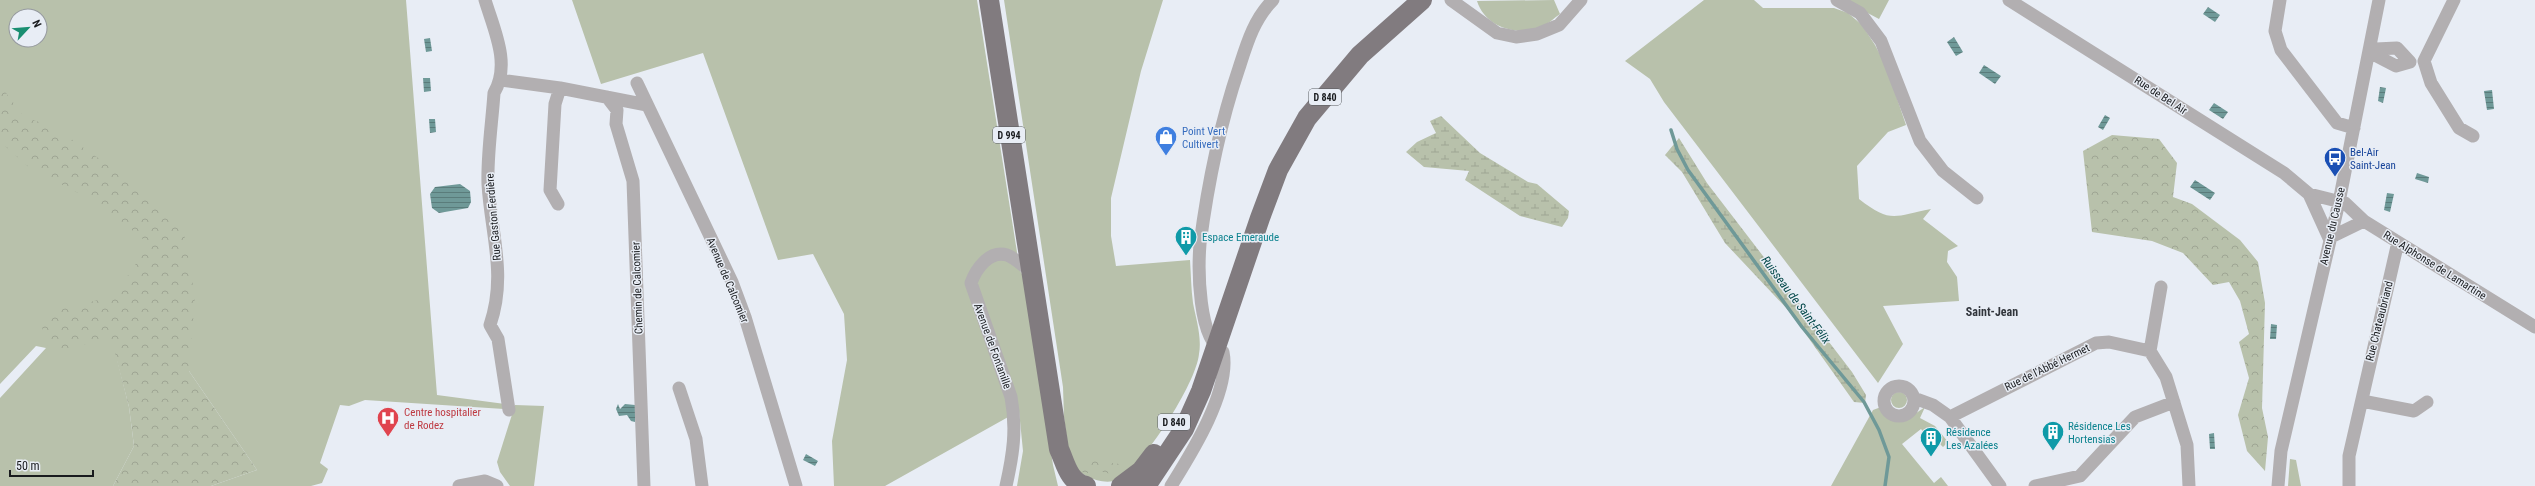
<svg xmlns="http://www.w3.org/2000/svg" width="2535" height="486" font-family="'Roboto Condensed',sans-serif">
  <defs>
    <pattern id="forest-crowns" width="20" height="18" patternUnits="userSpaceOnUse"><rect width="20" height="18" fill="#b8c1ab"/><path d="M2 6a3 3 0 1 1 6 0M12 15a3 3 0 1 1 6 0" fill="none" stroke="#9ea593"/></pattern>
    <pattern id="wetland-marsh" width="20" height="14" patternUnits="userSpaceOnUse"><rect width="20" height="14" fill="#b8c1ab"/><path d="M1 5h8M5 5V1M11 12h8M15 12V8" fill="none" stroke="#9ea593"/></pattern>
    <pattern id="water-rules" width="6" height="5" patternUnits="userSpaceOnUse"><rect width="6" height="5" fill="#6f9998"/><path d="M0 2.5h6" fill="none" stroke="#5a7c7b"/></pattern>
  </defs>
  <rect width="100%" height="100%" fill="#e8edf5"/>
  <path fill="#b8c1ab" fill-rule="evenodd" d="M0,0H406L437,395L505,404L504,409L365,400L349,406L340,405L320,463L328,469L322,483L311,486H211L257,470L189,371L117,359L129,407L134,446L113,486H0V398L46,348L36,346L0,384ZM16,16H40V40H16Z
    M572,0H977L1020,271L1024,277L1053,465L1058,486H1017L1023,451L1019,411L885,486H834L832,441L847,360L844,314L813,254L778,260L703,53L601,84Z
    M1004,0H1163L1141,71L1111,198V236L1116,266L1190,260C1191,274 1191,289 1193,303C1196,319 1202,337 1199,354C1196,384 1144,464 1118,480C1100,486 1082,475 1070,464L1064,417L1063,387Z
    M1554,0L1560,14C1554,18 1548,24 1542,27C1517,37 1485,27 1477,1Z
    M1704,0H1754L1763,8H1834L1848,13L1862,25L1875,45L1886,66L1906,125L1888,132L1857,166L1859,199C1891,224 1894,216 1931,209L1923,219L1958,246L1948,251L1947,262L1957,277L1959,301L1883,306L1903,344L1878,383L1664,102L1650,79L1625,61Z
    M1843,0H1889L1879,19Z
    M1891 400a8 8 0 1 1 16 0a8 8 0 1 1-16 0Z
    M515,405L544,406L534,486H510L500,472L497,462Z
    M1881,407L1893,420L1909,418L1925,407L1920,418L1935,426L1948,442L1943,447L1940,444L1936,447L1921,429L1902,444L1934,483L1941,477L1948,486H1831L1873,410Z
    M2290,459L2296,460L2301,486H2288Z"/>
  <path fill="url(#forest-crowns)" d="M0,85L24,117L54,127L155,198L183,227L195,297L189,371L257,470L211,486H113L134,446L129,407L111,338L53,352L48,346L38,315L114,296L149,244L100,204L31,169L4,145L0,135Z
    M2112,135L2159,139L2177,163L2173,197L2192,204L2240,240L2258,262L2265,303L2262,408L2268,437L2265,471L2247,451L2238,415L2249,378L2239,342L2249,334L2240,301L2229,282L2213,285L2183,253L2152,241L2092,232L2083,151Z
    M1087,457L1094,461L1120,464V473C1110,476 1107,472 1098,471C1091,471 1088,475 1082,472Z"/>
  <path fill="url(#wetland-marsh)" d="M1441,116L1480,153L1528,182L1537,184L1569,211L1568,218L1562,227L1520,216L1465,180L1469,171L1424,167L1406,152L1417,142L1436,133L1430,121Z
    M1679,138L1707,183L1852,372L1866,395L1865,403L1854,402L1790,312L1725,243L1682,172L1665,155Z"/>
  <path fill="url(#water-rules)" d="M2208,7L2220,15L2215,22L2203,14Z
    M1954,37L1963,52L1956,56L1947,42Z
    M430,38L432,51L426,52L424,39Z
    M1984,65L2001,76L1995,84L1979,73Z
    M423,78H430L431,91L424,92Z
    M2380,87L2386,88L2383,103L2378,101Z
    M2492,90L2494,109L2487,110L2484,91Z
    M2214,103L2228,112L2223,119L2209,110Z
    M2105,115L2110,118L2103,130L2098,127Z
    M429,119H435L436,132L430,133Z
    M2417,173L2429,177L2428,183L2415,179Z
    M2195,180L2215,193L2210,200L2190,187Z
    M460,184L470,191L471,202L468,208L439,213L432,208L430,194L435,187Z
    M2387,193L2394,194L2390,212L2384,210Z
    M2271,324L2277,325L2276,339H2270Z
    M618,404L620,409L625,404L635,405V422L631,421L627,415L619,416L616,409Z
    M2214,433L2215,449H2210L2209,434Z
    M806,454L818,461L815,466L803,460Z"/>
  <g fill="none" stroke-linecap="round" stroke-linejoin="round">
    <path stroke="#6f9998" stroke-width="3.5" d="M1671,130L1677,149L1688,170L1802,327L1864,402L1879,430L1889,457L1885,486"/>
    <path stroke="#b2afb1" stroke-width="13" d="M485,0C494,30 511,64 494,93C492,123 487,155 488,184C491,234 507,275 490,325L498,339L509,410
      M1451,0L1497,33L1516,37L1537,34L1559,25L1581,0
      M1837,0L1860,13L1881,41L1920,141L1943,171L1977,198
      M2009,0L2284,173L2309,194
      M2280,0L2275,31L2281,50L2337,123L2354,128
      M2454,0L2424,61L2431,83L2459,128L2473,136
      M2397,48L2410,62L2396,66L2369,52L2376,49Z
      M501,80L560,88L647,105
      M637,83L732,282L745,317L796,486
      M607,97L617,110L616,124L633,181L644,486
      M558,204L550,190L555,104L560,88
      M2364,221L2329,238L2309,194L2345,203L2364,221L2535,327
      M2150,351L2161,287
      M1884 401a15 15 0 1 1 30 0a15 15 0 1 1-30 0Z
      M679,388L696,439L702,486
      M1914,398L1933,405L1950,417L2000,486
      M2362,401L2414,411L2427,402
      M1950,417L2096,343L2109,342L2150,351L2166,377L2187,445L2189,486
      M459,486L485,481L497,486
      M1006,486C1013,455 1017,429 1011,397L971,283C976,269 989,250 1007,255C1015,258 1023,266 1030,271
      M1171,486C1191,454 1231,391 1223,352C1198,339 1198,269 1200,244C1208,182 1219,127 1239,68C1247,43 1254,19 1273,0
      M2035,486L2080,476L2135,417L2174,402
      M2278,486L2281,451L2339,202L2379,0
      M2349,486V456L2398,242"/>
    <path stroke="#817b7f" stroke-width="20" d="M989,0L1059,449C1066,464 1068,481 1086,486
      M1121,486L1141,471L1154,454
      M1146,486L1184,429L1201,391L1260,218L1278,170L1307,118L1360,55L1422,0"/>
  </g>
  <defs>
    <g id="shop-pin" transform="scale(1.15)"><path d="M0 17L-7.5 6A9.5 9.5 0 1 1 7.5 6Z" fill="#3f7fe0" stroke="#e8edf5"/><path d="M-5-2.5h2.3a2.7 3.5 0 0 1 5.4 0H5L5.5 6h-11ZM-1.5-2.5h3a1.5 2.3 0 0 0-3 0Z" fill="#fff"/></g>
    <g id="bus-pin" transform="scale(1.15)"><path d="M0 17L-7.5 6A9.5 9.5 0 1 1 7.5 6Z" fill="#1a4fb4" stroke="#e8edf5"/><path d="M-5-6H5V4H4V6H2V4H-2V6H-4V4H-5ZM-3.5-4V0h7V-4ZM-3.5 1.2v1.5H-2V1.2ZM2 1.2v1.5H3.5V1.2Z" fill="#fff"/></g>
    <g id="building-pin" transform="scale(1.15)"><path d="M0 17L-7.5 6A9.5 9.5 0 1 1 7.5 6Z" fill="#0f9aa8" stroke="#e8edf5"/><path d="M-4-6H4V6H1V3H-1V6H-4ZM-2.5-4.3h1.7v1.8h-1.7ZM.8-4.3h1.7v1.8H.8ZM-2.5-1h1.7V.8h-1.7ZM.8-1h1.7V.8H.8Z" fill="#fff"/></g>
    <g id="hospital-pin" transform="scale(1.15)"><path d="M0 17L-7.5 6A9.5 9.5 0 1 1 7.5 6Z" fill="#e0444e" stroke="#e8edf5"/><path d="M-5-5h3v3.5h4V-5h3V5h-3V1.5h-4V5h-3Z" fill="#fff"/></g>
  </defs>
  <g fill-rule="evenodd">
    <use href="#shop-pin" x="1166" y="137"/>
    <use href="#bus-pin" x="2335" y="158"/>
    <use href="#building-pin" x="1186" y="237"/>
    <use href="#hospital-pin" x="388" y="418"/>
    <use href="#building-pin" x="2053" y="432"/>
    <use href="#building-pin" x="1931" y="438"/>
  </g>
  <g text-anchor="middle" stroke-width="3" stroke-linejoin="round" paint-order="stroke">
    <g fill="#e8edf5" stroke="#575a5e" stroke-width="1">
      <rect x="1309" y="89" width="32" height="16" rx="3"/>
      <rect x="993" y="127" width="32" height="16" rx="3"/>
      <rect x="1158" y="414" width="32" height="16" rx="3"/>
    </g>
    <g font-size="10" font-weight="bold" fill="#191b1e">
      <text x="1325" y="101">D 840</text>
      <text x="1009" y="139">D 994</text>
      <text x="1174" y="426">D 840</text>
    </g>
    <g font-size="11" fill="#191b1e" stroke="#e8edf5">
      <text transform="translate(2161 95) rotate(33)" y="4">Rue de Bel Air</text>
      <text transform="translate(493 217) rotate(-95)" y="4">Rue Gaston Ferdière</text>
      <text transform="translate(2332 226) rotate(-77)" y="4">Avenue du Causse</text>
      <text transform="translate(2435 265) rotate(32)" y="4">Rue Alphonse de Lamartine</text>
      <text transform="translate(728 280) rotate(67)" y="4">Avenue de Calcomier</text>
      <text transform="translate(637 288) rotate(-92)" y="4">Chemin de Calcomier</text>
      <text transform="translate(2379 321) rotate(-76)" y="4">Rue Chateaubriand</text>
      <text transform="translate(993 346) rotate(70)" y="4">Avenue de Fontanille</text>
      <text transform="translate(2047 367) rotate(-26)" y="4">Rue de l'Abbé Hermet</text>
    </g>
    <g font-size="11" fill="#366cbe" stroke="#e8edf5" text-anchor="start">
      <text x="1182" y="135">Point Vert<tspan x="1182" dy="13">Cultivert</tspan></text>
    </g>
    <g font-size="11" fill="#164399" stroke="#e8edf5" text-anchor="start">
      <text x="2350" y="156">Bel-Air<tspan x="2350" dy="13">Saint-Jean</tspan></text>
    </g>
    <g font-size="11" fill="#0d838f" stroke="#e8edf5" text-anchor="start">
      <text x="1202" y="241">Espace Emeraude</text>
      <text x="2068" y="430">Résidence Les<tspan x="2068" dy="13">Hortensias</tspan></text>
      <text x="1946" y="436">Résidence<tspan x="1946" dy="13">Les Azalées</tspan></text>
    </g>
    <g font-size="11" fill="#be3a42" stroke="#e8edf5" text-anchor="start">
      <text x="404" y="416">Centre hospitalier<tspan x="404" dy="13">de Rodez</tspan></text>
    </g>
    <g font-size="12" font-style="italic" fill="#014647" stroke="#e8edf5">
      <text transform="translate(1796 300) rotate(53)" y="4">Ruisseau de Saint-Félix</text>
    </g>
    <g font-size="12" font-weight="bold" fill="#31353b" stroke="#e8edf5">
      <text x="1992" y="316">Saint-Jean</text>
    </g>
  </g>
  <g transform="translate(28 28) rotate(64)"><circle r="19" fill="#e8edf5" stroke="#95999f"/>
  <path d="M0-3L7 15L0 10L-7 15Z" fill="#198e71"/>
  <text y="-6" font-size="11" font-weight="bold" text-anchor="middle" fill="#191b1e">N</text>
  </g>
  <path d="M10 470v6h83v-6" fill="none" stroke="#191b1e" stroke-width="2"/>
  <text x="16" y="470" font-size="12" fill="#191b1e" stroke="#e8edf5" stroke-width="3" paint-order="stroke">50 m</text>
</svg>
